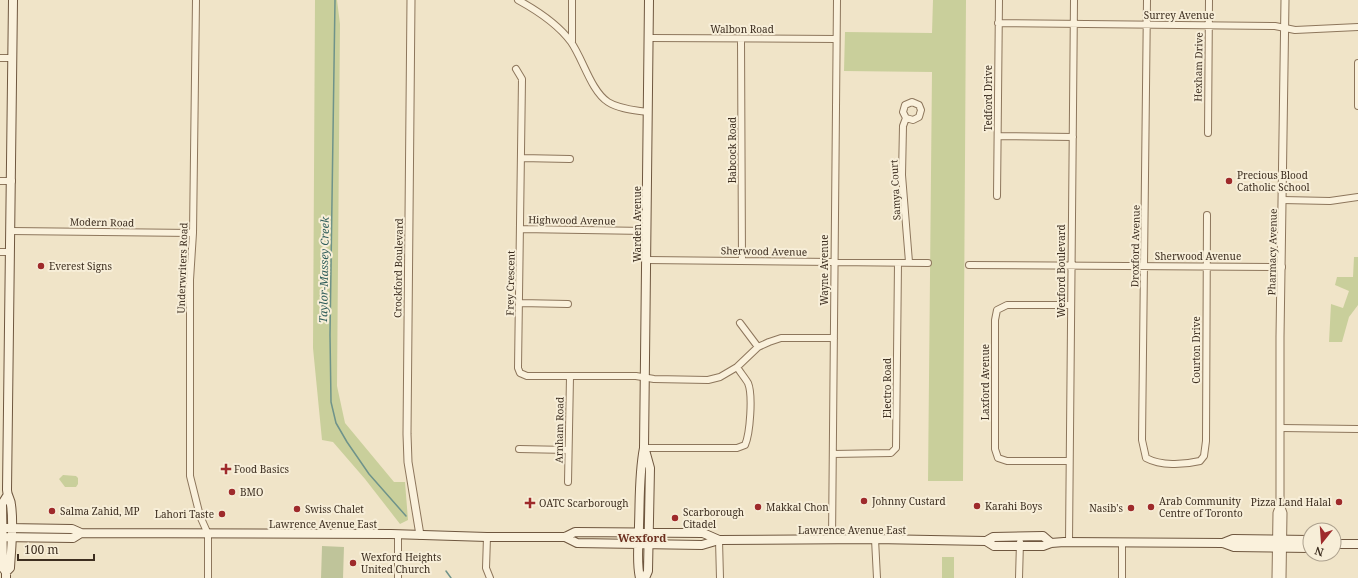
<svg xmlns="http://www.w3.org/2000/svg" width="1358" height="578" font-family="'Noto Serif',serif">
  <rect width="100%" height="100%" fill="#f0e4c8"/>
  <path fill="#c9cf9b" d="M315,0H337L340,24L337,386L345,423L394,482H405L408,520L400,524L365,479L333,442L322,440L313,348Z
    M933,0H966L963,481H928L932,72L844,71L845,32L932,33Z
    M1354,257H1358V305L1349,317L1342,342H1329L1331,304L1343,308L1349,291L1335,285L1337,277H1353Z
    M63,475L76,476L78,478V484L76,487H65L59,479Z
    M942,557H954V578H942Z"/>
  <path fill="#bfc49a" d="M322,546L344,547L343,578H321Z"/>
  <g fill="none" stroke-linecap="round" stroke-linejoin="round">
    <path stroke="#6f938a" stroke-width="1.5" d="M335,0L330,335L331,402L336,423L347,442L369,474L406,516
      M446,571L451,578"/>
    <g stroke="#8d765c" stroke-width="8">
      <path id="minor" d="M196,0L193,233L190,280V476L200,516L208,534V578
        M518,0C538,11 558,24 571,42C583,59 591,91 608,102C619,109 635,110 647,112
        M1147,0L1142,440L1146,458C1161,466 1183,465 1200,461L1204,456L1206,441L1207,215
        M998,23L1275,26L1295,30L1358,27
        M649,38L836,39
        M741,39L742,261
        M572,42V0
        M0,58H13
        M1358,63V106
        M516,69L522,79L518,368L520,373L527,376H636L654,379L708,380L720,377L737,367L758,347L769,342L781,338H834
        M906,118L913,120L919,117L921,110L919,105L912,102L905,105L903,112L906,118L903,126L902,175L909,262
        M1208,133L1209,0
        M998,136L1073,137
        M521,158L570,159
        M0,181H12
        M997,196L999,0
        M1282,200L1330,201L1358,197
        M521,229L646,231
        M11,231L193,233
        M0,252H10
        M647,260L928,263
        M969,265L1282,267
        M520,303L568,304
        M740,323L758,347
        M1281,428L1358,429
        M644,448H737L745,445C750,434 753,395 748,383C745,378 740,372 737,367
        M519,449L568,450
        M833,454L891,453L896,448L898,263
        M1069,461H1007L998,458L995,449V320L997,310L1007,305H1071
        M568,482L570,377
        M398,534V578
        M487,537L486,568L490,578
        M875,539L877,578
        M719,540L720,578
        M832,540L837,0
        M1069,542L1074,0
        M1122,543V578
        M1019,578L1020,542"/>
    </g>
    <g stroke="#8d765c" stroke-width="9">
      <path id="tertiary" d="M411,0L407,434L408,462L420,535
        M1276,578L1277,513L1280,505
        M1282,578L1283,513L1280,505V337L1285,0"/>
    </g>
    <g stroke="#6f573f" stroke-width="10">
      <path id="secondary" d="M7,528L72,529L81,533
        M0,537L73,538L81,533L391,534L487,537H565L575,532L703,533L719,540
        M565,537L577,543L702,545L719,540L875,539L986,541L994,546H1043L1051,543L1064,542L1223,543L1234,547L1310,548
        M986,541L993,537L1043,536L1051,543
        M1223,543L1233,539L1310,540
        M1334,544H1358
        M6,572L10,568C11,548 14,525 11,505C11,499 7,496 7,490L13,0
        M6,578V572L3,568L2,504L7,496
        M640,578C636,561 639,542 639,525C640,499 639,474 644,448L649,0
        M645,578L648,571L650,468L645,450"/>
    </g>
    <use href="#minor" stroke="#faf1dc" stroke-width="6"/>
    <use href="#tertiary" stroke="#faf1dc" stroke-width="7"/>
    <use href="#secondary" stroke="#faf1dc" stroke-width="8"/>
  </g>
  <g fill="#9e2a2b" stroke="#f7eed8" stroke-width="1.5">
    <circle cx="1229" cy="181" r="4"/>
    <circle cx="41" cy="266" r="4"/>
    <path d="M224 463h4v4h4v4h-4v4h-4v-4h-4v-4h4z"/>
    <circle cx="232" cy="492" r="4"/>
    <circle cx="864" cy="501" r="4"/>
    <circle cx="1339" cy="502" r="4"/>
    <path d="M528 497h4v4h4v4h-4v4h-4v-4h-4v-4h4z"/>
    <circle cx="977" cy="506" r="4"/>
    <circle cx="758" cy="507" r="4"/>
    <circle cx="1151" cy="507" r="4"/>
    <circle cx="1131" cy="508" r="4"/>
    <circle cx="297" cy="509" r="4"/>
    <circle cx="52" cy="511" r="4"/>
    <circle cx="222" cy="514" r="4"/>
    <circle cx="675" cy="518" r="4"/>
    <circle cx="353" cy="563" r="4"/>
  </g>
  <g text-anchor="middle" stroke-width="4" stroke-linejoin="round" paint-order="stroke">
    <g font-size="10" fill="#3d2e20" stroke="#f7eed8">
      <text x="1179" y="19">Surrey Avenue</text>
      <text x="742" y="33">Walbon Road</text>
      <text transform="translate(1198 67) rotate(-89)" y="4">Hexham Drive</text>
      <text transform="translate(988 98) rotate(-90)" y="4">Tedford Drive</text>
      <text transform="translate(732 150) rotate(-90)" y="4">Babcock Road</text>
      <text transform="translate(895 190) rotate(-93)" y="4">Samya Court</text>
      <text transform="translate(572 220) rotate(1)" y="4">Highwood Avenue</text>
      <text transform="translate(102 222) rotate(1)" y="4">Modern Road</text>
      <text transform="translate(637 224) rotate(-90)" y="4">Warden Avenue</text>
      <text transform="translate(1135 246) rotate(-89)" y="4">Droxford Avenue</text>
      <text transform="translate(764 251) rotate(1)" y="4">Sherwood Avenue</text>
      <text transform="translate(1272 252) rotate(-89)" y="4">Pharmacy Avenue</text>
      <text x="1198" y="260">Sherwood Avenue</text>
      <text transform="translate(182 268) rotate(-88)" y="4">Underwriters Road</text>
      <text transform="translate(398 268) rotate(-89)" y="4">Crockford Boulevard</text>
      <text transform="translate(824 270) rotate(-90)" y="4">Wayne Avenue</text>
      <text transform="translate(1061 271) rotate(-90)" y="4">Wexford Boulevard</text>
      <text transform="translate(510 283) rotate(-89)" y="4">Frey Crescent</text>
      <text transform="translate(1196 350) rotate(-90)" y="4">Courton Drive</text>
      <text transform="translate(985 382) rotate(-90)" y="4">Laxford Avenue</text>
      <text transform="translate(887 388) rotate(-90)" y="4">Electro Road</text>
      <text transform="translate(559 430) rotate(-89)" y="4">Arnham Road</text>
      <text x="323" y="528">Lawrence Avenue East</text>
      <text x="852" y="534">Lawrence Avenue East</text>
    </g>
    <g font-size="10" fill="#3d2e20" stroke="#f7eed8" text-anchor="start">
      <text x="1237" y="179">Precious Blood<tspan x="1237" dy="12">Catholic School</tspan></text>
      <text x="49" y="270">Everest Signs</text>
      <text x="234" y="473">Food Basics</text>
      <text x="240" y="496">BMO</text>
      <text x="872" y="505">Johnny Custard</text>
      <text x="1159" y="505">Arab Community<tspan x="1159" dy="12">Centre of Toronto</tspan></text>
      <text x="1331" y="506" text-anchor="end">Pizza Land Halal</text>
      <text x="539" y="507">OATC Scarborough</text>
      <text x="985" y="510">Karahi Boys</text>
      <text x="766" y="511">Makkal Chon</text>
      <text x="1123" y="512" text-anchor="end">Nasib's</text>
      <text x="305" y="513">Swiss Chalet</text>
      <text x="60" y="515">Salma Zahid, MP</text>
      <text x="683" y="516">Scarborough<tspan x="683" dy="12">Citadel</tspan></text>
      <text x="214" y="518" text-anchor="end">Lahori Taste</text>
      <text x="361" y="561">Wexford Heights<tspan x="361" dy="12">United Church</tspan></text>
    </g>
    <g font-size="11" font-style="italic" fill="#2f5d5a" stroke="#f7eed8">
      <text transform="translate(324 270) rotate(-89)" y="4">Taylor-Massey Creek</text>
    </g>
    <g font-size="11" font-weight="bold" fill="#6b2e1e" stroke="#f7eed8">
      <text x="642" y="542">Wexford</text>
    </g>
  </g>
  <g transform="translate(1322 542) rotate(197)"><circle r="19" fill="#f7eed8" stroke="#ada18e"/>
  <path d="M0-3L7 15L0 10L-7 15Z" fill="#9e2a2b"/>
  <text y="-6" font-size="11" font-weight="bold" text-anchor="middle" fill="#3d2e20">N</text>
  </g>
  <path d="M18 554v6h76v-6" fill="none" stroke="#3d2e20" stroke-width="2"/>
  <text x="24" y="554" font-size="12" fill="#3d2e20" stroke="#f7eed8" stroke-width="3" paint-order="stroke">100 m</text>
</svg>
